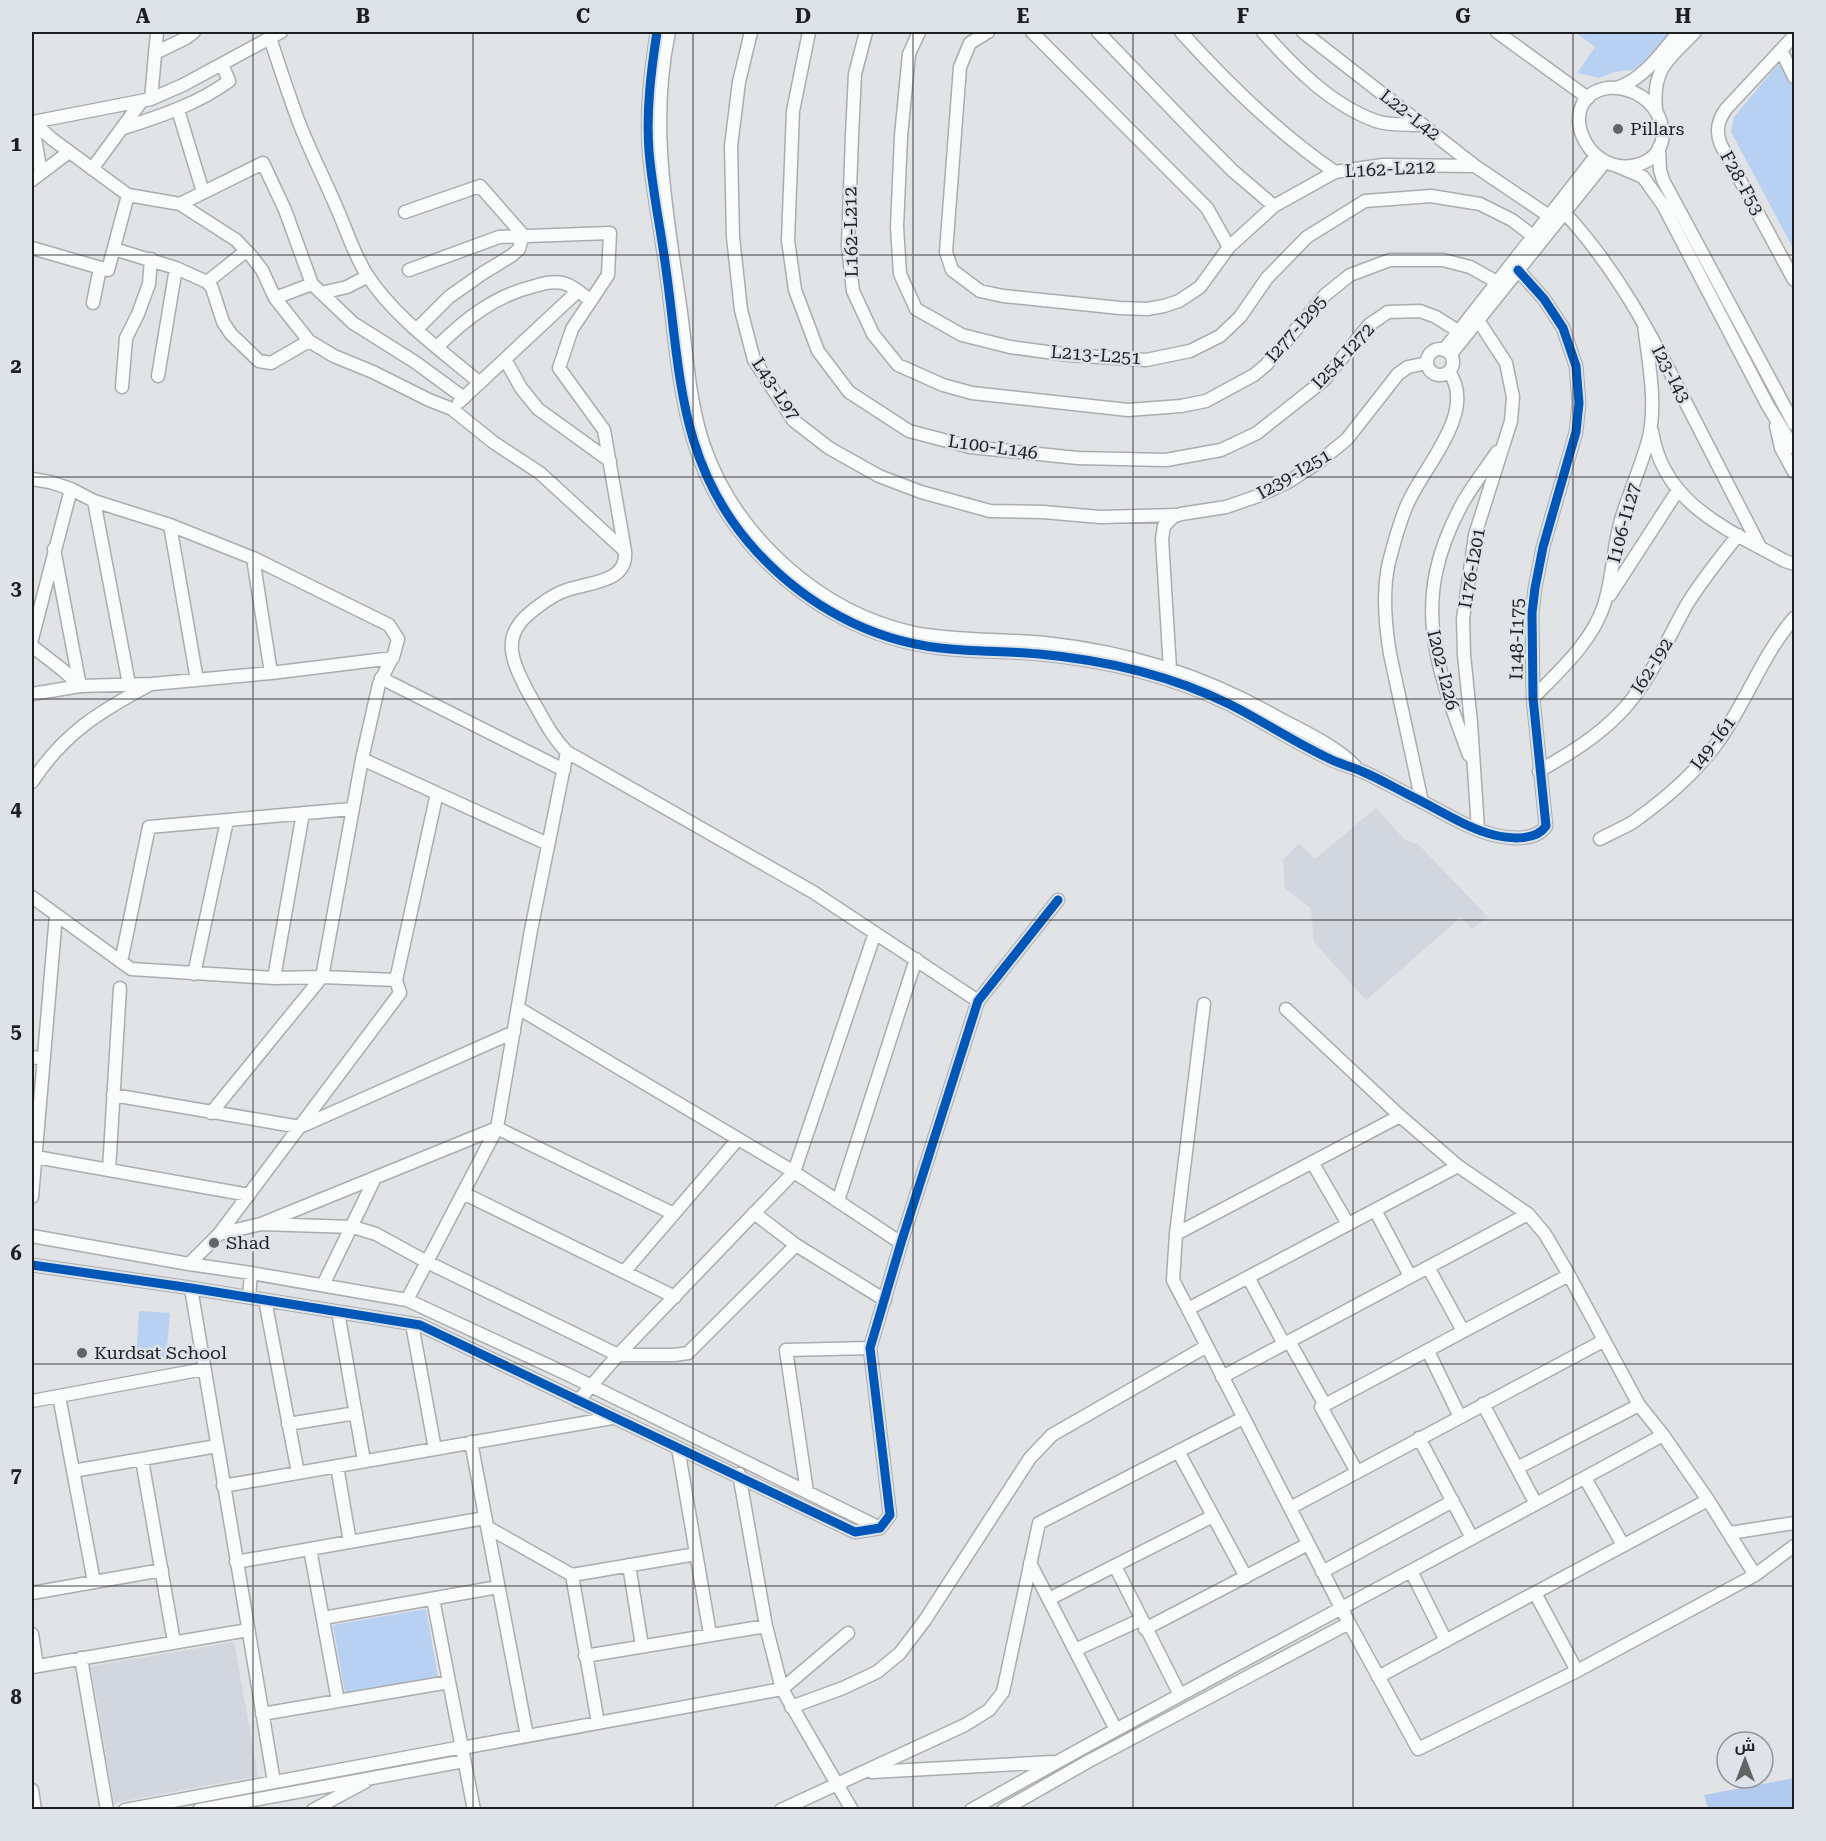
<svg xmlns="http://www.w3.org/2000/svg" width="1826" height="1841" font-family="'Roboto Serif',Cairo,serif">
  <rect width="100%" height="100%" fill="#e1e3e6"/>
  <path fill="#d1d6df" d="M1376,808L1405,840L1418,844L1488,917L1472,929L1461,917L1366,1000L1314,942L1311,909L1285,888L1283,860L1299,843L1315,859Z
    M234,1642L258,1776L114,1803L91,1666Z"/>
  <path fill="#b8d1f3" d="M1575,32H1672L1645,63L1633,70L1614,72L1600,78L1577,73L1595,47Z
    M1782,64L1790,78L1794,91V250L1731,132L1734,117L1773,70L1777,65Z
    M139,1311L170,1313L166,1359L136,1357Z
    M426,1609L438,1677L345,1693L333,1625Z"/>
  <path fill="#b1caee" d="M1794,1778V1809H1708L1704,1795Z"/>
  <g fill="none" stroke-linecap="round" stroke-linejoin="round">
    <g stroke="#aaacae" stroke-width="15">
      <path id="minor" d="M657,32C651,71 646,111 649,151C652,188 660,225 665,262C681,372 677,465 757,552C805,604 869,640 940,648C973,652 1006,651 1039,654C1104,660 1170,675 1229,704C1263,721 1294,742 1328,758C1339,764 1350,766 1361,771C1378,778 1395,788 1411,796C1438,809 1466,828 1494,835C1511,839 1536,841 1546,826L1533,698L1532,613L1535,588L1543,547L1576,432L1579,403L1576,366L1563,328L1544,299L1518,270
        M669,32C648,130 669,222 682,320C687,361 690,403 703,443C734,535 819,613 915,633C958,641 1002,639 1045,643C1129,652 1202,675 1275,716C1302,731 1333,744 1355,766
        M751,32L739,82L731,146L733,237L741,310L754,360L793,420L829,448L879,476L921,492L990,511L1043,512L1100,517L1177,515
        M809,32L793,111L788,240L795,290L818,351L849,392L909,431L970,447L1078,458L1166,460L1221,450L1257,433L1324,380L1369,325L1388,312L1420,311L1436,317L1458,331
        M866,32L855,74L852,135L848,246L853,291L873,334L898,365L943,385L972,393L1128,410L1181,406L1206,401L1254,375L1266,365L1325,295L1350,275L1390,260H1443L1470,267L1497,282
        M919,32L909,54L901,136L897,227L900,274L916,309L962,335L1010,347L1069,355L1146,360L1190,351L1220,336L1240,317L1267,278L1307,237L1365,201L1431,196L1480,204L1512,220L1533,236
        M988,32L970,43L960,67L946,252L952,270L980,291L1003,296L1120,308L1147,309L1164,306L1179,301L1200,287L1229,247L1274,206L1335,172
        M1032,32L1207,208L1229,247
        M1098,32L1199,137L1233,171L1274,206
        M1181,32C1227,83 1278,133 1335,172L1383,165L1475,166
        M1263,32C1294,67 1331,105 1376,121C1390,126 1409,124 1423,125
        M1303,32L1475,166L1549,216
        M1497,32L1588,98
        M1794,36L1726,109C1718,120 1715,131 1721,145L1794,280
        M270,38C279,65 288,93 298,120C309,149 323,176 335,204C346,228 353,253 367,275C395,318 441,350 480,383
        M1781,50L1794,77
        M155,53L186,38L194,32
        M1607,88C1663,84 1684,154 1636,165C1585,178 1553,98 1607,88Z
        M1617,88C1645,78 1660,54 1679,32
        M151,99L157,32
        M1656,109C1652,68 1669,59 1695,32
        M178,110L203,192
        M32,121L41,173
        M33,122L52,139L128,195L180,204L236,240L252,257L262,270L275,298L309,341L334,356L373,372L429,400L452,409L493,442L540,473L625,551C628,583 589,582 567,590C554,594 542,603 531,612C499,637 513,663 529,694C541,714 550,735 567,752L813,892L978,1001
        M33,122L151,99L183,85L281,32
        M121,129C160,116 196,105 229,81L222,64
        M1659,147L1660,170L1663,180L1794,424
        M1617,166L1643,177L1663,205L1768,406L1794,448
        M92,169L141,102
        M32,180L69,152
        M180,204L263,163L285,210L312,284L353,323L415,362L464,398
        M405,212L480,186L523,235
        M1564,212C1617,269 1652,336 1687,405C1711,452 1736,500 1760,547
        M32,248L108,270L128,195
        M114,249L176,268L207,282L212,288L223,322L231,334L259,361L271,363L309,341
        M409,270L499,237L610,233L608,275L572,329L559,368L604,430L625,551
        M207,282L246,251
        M321,293L347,287L368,276
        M275,298L312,284
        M93,303L100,268
        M1478,320L1506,363L1513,397L1511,421L1475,535L1463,619L1464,655L1471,723L1478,829
        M417,329L449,297L483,273L511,256L519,249L523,235
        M437,347C465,319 496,295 535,286C544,283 554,281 563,283C574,286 582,294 591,301
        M1427 362a13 13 0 1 1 26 0a13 13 0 1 1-26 0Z
        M1444,350L1596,156
        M1451,354L1605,162
        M505,359L521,388L538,409L610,461
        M158,376L176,268
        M122,387L126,338L138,314L149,284L151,259
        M459,402L578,291
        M1776,426L1781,448L1794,472
        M1652,431C1663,504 1727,529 1785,561L1794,564
        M32,479L50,482L71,489L94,501L170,525L253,558L389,625L398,639L394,654L379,684L362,759L322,977L211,1113
        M94,501L129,684
        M170,525L197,680
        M253,558L271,673
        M1610,595L1678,490
        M32,639L71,489
        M32,646L64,671L80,686L54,549
        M1169,673L1170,669L1162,539L1164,526L1173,517L1181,514L1226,507L1258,496L1288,482L1319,462L1347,439L1398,374L1408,367L1427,363
        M381,678L564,770
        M32,694L80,686L152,684L271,673L393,658
        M1533,698C1559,671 1592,642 1604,605C1613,577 1613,547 1621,520C1629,492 1642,465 1649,437C1657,401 1648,360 1644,324
        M1469,755C1434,661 1411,600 1461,506C1471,487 1485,470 1497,452
        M362,759L548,844
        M1539,771C1569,754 1597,737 1621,712C1650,681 1666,642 1686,606C1701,581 1720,558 1738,535
        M32,782C64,733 99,712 149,685
        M1422,802L1390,654C1385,624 1382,592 1389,562C1394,543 1399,523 1407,505C1423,467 1478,412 1449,372
        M1600,839C1611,833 1623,828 1633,822C1664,800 1698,771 1720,739C1747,700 1763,654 1794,618
        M32,897L131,969L274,978L322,977L396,980L400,993L219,1234L189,1264
        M121,962L149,827L351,809
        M194,974L227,821
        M274,978L303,813
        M396,980L437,793
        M1204,1004L1176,1234L1173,1280L1349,1623L1418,1749L1577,1671L1755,1575L1794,1546
        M518,1008L794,1172L901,1243
        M1286,1009L1400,1116L1458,1166L1528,1214L1545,1234L1569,1275L1639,1405L1663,1435L1708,1500L1755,1575
        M32,1057L44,1059
        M113,1095L300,1127L514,1032
        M36,1157L249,1195
        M1312,1162L1348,1224
        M109,1170L120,988
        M463,1193L675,1297
        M32,1197L56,915
        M838,1201L916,959
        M1375,1210L1410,1276
        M754,1213L796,1245L885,1300
        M261,1224L353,1227L376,1234L427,1262L618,1355H674L688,1353L796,1245
        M219,1234L261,1224L497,1128L674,1214
        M1176,1234L1400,1116
        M32,1236L189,1264L251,1273L407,1300L569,1375L880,1528
        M32,1265L191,1288L420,1325L855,1532L880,1528L890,1515L870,1348L901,1243L978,1001L1058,900
        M1428,1267L1463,1331
        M624,1272L738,1139
        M1248,1277L1284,1344
        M323,1285L375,1178
        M191,1288L274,1782
        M249,1297L251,1273
        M265,1300L298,1473
        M407,1300L497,1128L531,930L567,752
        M1188,1309L1458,1166
        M338,1312L364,1461
        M412,1324L435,1449
        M1289,1341L1325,1405
        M1428,1351L1460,1417
        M1222,1377L1528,1214
        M59,1396L94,1582
        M32,1401L204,1369
        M578,1401L618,1355L794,1172L875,933
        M1483,1404L1536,1504
        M288,1424L356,1413
        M1419,1438L1472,1538
        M471,1442L527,1736
        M678,1448L710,1634
        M1178,1451L1246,1577
        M142,1460L174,1642
        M337,1466L350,1542
        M1517,1468L1639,1405
        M73,1471L217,1446
        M1357,1472L1321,1407L1569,1275
        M739,1474L766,1626L782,1689L852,1810
        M1585,1478L1623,1545
        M223,1486L612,1418
        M807,1492L786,1350L870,1348
        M1290,1508L1603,1341
        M487,1527L572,1575L696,1554
        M1730,1533L1794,1523
        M310,1549L338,1701
        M236,1562L485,1518
        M1030,1563L1115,1728
        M629,1565L642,1646
        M1115,1566L1180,1695
        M1411,1571L1446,1641
        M1322,1572L1453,1501
        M572,1575L598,1723
        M32,1593L162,1570
        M1535,1593L1577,1671
        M433,1599L474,1810
        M1049,1599L1213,1516
        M323,1618L498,1587
        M1145,1629L1308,1544
        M32,1634L37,1666
        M1075,1650L1140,1620
        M585,1656L766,1626
        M81,1658L107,1810
        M32,1667L248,1630
        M1378,1677L1708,1500
        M791,1707L843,1688L877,1672L900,1653L925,1620L1030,1458L1052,1435L1207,1346
        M262,1714L449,1682
        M462,1748L782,1689L848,1633
        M872,1772L1052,1762
        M32,1790L35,1810
        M125,1810L462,1747
        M199,1810L464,1761
        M313,1810L365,1782
        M781,1810L965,1725L989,1710L1003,1692L1039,1523L1243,1418
        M971,1810C1200,1681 1433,1561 1663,1435
        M1003,1810L1089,1761L1349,1623"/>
    </g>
    <use href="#minor" stroke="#fafbfb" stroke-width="12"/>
    <g stroke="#dee2e9" stroke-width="13">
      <path id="cycleway" d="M657,32C651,71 646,111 649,151C652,188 660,225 665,262C681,372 677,465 757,552C805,604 869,640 940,648C973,652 1006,651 1039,654C1104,660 1170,675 1229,704C1263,721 1294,742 1328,758C1339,764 1350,766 1361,771C1378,778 1395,788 1411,796C1438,809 1466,828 1494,835C1511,839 1536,841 1546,826L1533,698L1532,613L1535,588L1543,547L1576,432L1579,403L1576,366L1563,328L1544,299L1518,270
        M32,1265L191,1288L420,1325L855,1532L880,1528L890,1515L870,1348L901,1243L978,1001L1058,900"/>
    </g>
    <use href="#cycleway" stroke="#0057b8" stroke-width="9"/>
  </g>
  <path fill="none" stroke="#1d1f21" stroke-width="1.5" stroke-opacity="0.55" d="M253,32V1810M473,32V1810M693,32V1810M913,32V1810M1133,32V1810M1353,32V1810M1573,32V1810M32,255H1794M32,477H1794M32,699H1794M32,920H1794M32,1142H1794M32,1364H1794M32,1586H1794"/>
  <g fill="#626466" stroke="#dee2e9" stroke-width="2">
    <circle cx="1618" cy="129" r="6"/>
    <circle cx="214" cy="1243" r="6"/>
    <circle cx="82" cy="1353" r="6"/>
  </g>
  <g text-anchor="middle" stroke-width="5" stroke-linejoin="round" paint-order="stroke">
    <g font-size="18" fill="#1d1f21" stroke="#dee2e9">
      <text transform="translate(1410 115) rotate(38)" y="6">L22-L42</text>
      <text transform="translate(1390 169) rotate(-3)" y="6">L162-L212</text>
      <text transform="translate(1742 183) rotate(61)" y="6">F28-F53</text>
      <text transform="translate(851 232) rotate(-91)" y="6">L162-L212</text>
      <text transform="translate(1296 329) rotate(-49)" y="6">I277-I295</text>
      <text transform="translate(1096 355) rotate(4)" y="6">L213-L251</text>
      <text transform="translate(1343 356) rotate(-47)" y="6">I254-I272</text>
      <text transform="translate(1671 374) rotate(62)" y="6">I23-I43</text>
      <text transform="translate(776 389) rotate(56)" y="6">L43-L97</text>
      <text transform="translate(993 447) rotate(8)" y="6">L100-L146</text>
      <text transform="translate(1294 474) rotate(-30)" y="6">I239-I251</text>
      <text transform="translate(1624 523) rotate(-75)" y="6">I106-I127</text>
      <text transform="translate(1472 568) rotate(-80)" y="6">I176-I201</text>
      <text transform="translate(1517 639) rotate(-89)" y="6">I148-I175</text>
      <text transform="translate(1652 666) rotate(-58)" y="6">I62-I92</text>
      <text transform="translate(1443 670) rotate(76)" y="6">I202-I226</text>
      <text transform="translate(1713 743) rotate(-53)" y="6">I49-I61</text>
    </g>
    <g font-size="18" fill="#1d1f21" stroke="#dee2e9" text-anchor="start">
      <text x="1630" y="135">Pillars</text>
      <text x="226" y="1249">Shad</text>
      <text x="94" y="1359">Kurdsat School</text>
    </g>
  </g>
  <rect width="1826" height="1841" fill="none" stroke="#dee2e9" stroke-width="66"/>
  <g transform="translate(1745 1760)"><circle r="28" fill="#dee2e9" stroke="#919499" stroke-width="1.5"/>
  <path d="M0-4.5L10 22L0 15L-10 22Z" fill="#626466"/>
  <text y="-9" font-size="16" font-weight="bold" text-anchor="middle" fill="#1d1f21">ش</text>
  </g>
  <rect x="33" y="33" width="1760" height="1775" fill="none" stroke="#1d1f21" stroke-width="2"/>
  <g font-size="20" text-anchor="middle" font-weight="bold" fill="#1d1f21">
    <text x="143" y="23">A</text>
    <text x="363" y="23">B</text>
    <text x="583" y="23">C</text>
    <text x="803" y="23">D</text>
    <text x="1023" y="23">E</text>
    <text x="1243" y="23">F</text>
    <text x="1463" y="23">G</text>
    <text x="1683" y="23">H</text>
    <text x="16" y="151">1</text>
    <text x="16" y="373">2</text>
    <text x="16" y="595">3</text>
    <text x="16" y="816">4</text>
    <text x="16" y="1038">5</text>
    <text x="16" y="1260">6</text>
    <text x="16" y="1482">7</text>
    <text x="16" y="1704">8</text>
  </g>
</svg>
